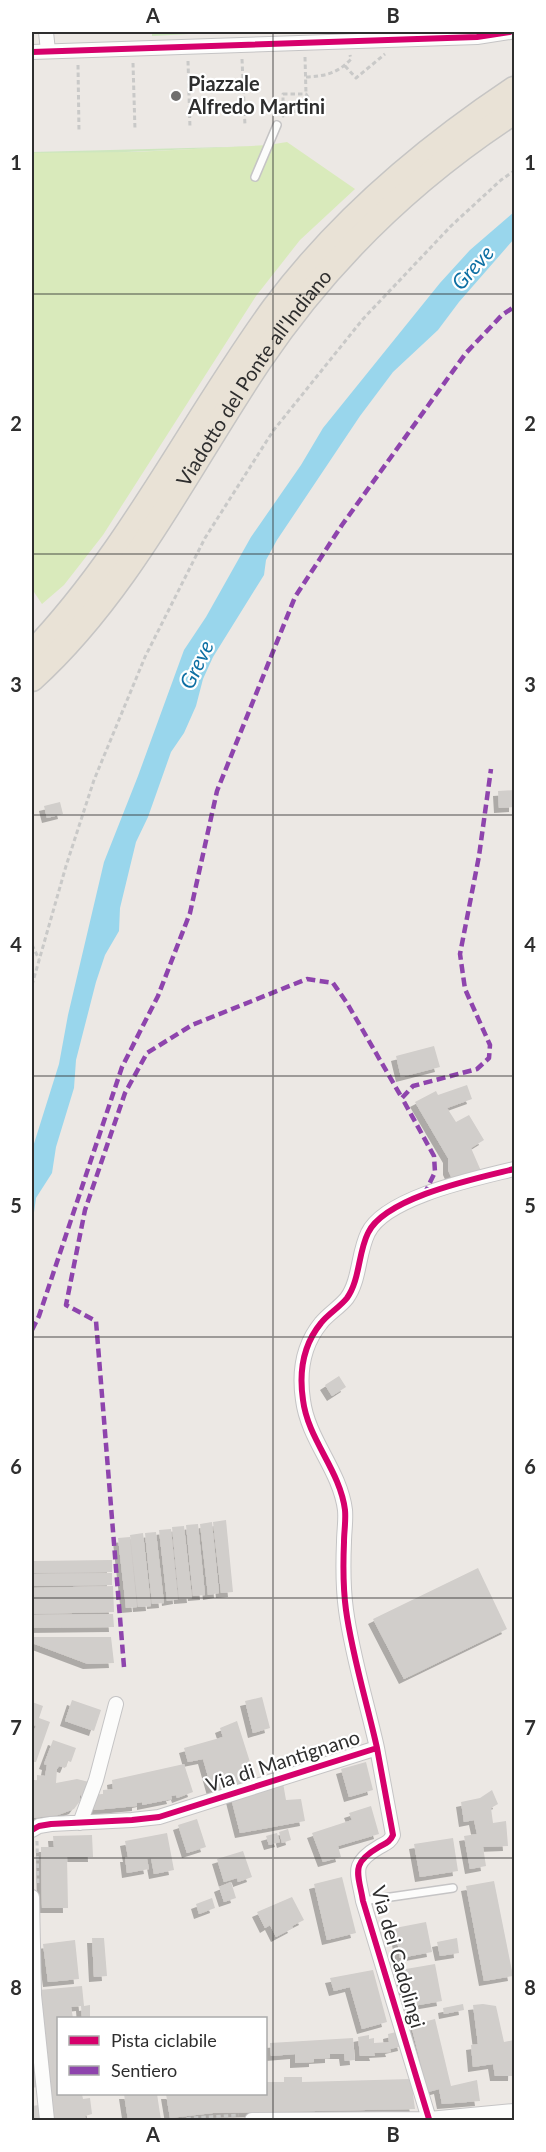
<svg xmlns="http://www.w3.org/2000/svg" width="546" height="2152" font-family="Lato,sans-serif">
  <defs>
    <filter id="shadow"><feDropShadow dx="-5" dy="5" stdDeviation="0" flood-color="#0004"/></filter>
  </defs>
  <rect width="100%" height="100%" fill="#ece8e4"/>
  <path fill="#cee6be" d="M152,32H227L152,36Z
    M261,146L126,152L32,164V152Z"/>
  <path fill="#d9eabb" d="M287,142L355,189L300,240L256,296L103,535L64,585L42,604L32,589V153L135,152L268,145Z"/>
  <path fill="#99d6ec" d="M514,212V239L459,302L438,330L393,372L360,416L277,540L266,560L264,575L213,657L203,679L196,706L184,733L171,752L148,817L136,842L120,908L119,931L105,955L96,982L76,1060L74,1088L56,1147L52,1173L36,1198L32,1227V1150L59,1064L68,1015L104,862L138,776L184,650L206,617L251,537L301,465L323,428L440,283L470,250Z"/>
  <path fill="#d1cecb" filter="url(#shadow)" d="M514,790V807L499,808L498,791Z
    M60,802L63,814L47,818L44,806Z
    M434,1046L440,1067L401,1077L396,1056Z
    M467,1085L472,1099L447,1108L456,1122L469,1115L484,1140L471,1148L481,1171L453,1181L448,1170V1158L415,1102L436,1091L438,1095Z
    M339,1376L346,1387L332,1396L325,1385Z
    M226,1520L233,1592L221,1593L213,1522Z
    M212,1522L219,1593L208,1595L200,1524Z
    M198,1524L205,1595L193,1596L186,1525Z
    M184,1526L192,1598L179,1599L172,1527Z
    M171,1529L178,1599L167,1601L159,1530Z
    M156,1532L164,1603L152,1604L145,1533Z
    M143,1533L151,1606L138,1607L130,1535Z
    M130,1537L137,1607L126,1608L118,1538Z
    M112,1560V1572L32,1573V1561Z
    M478,1568L507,1629L404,1679L373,1619Z
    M112,1573V1585L32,1586V1574Z
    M113,1586L114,1612L32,1614V1588Z
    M113,1614L114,1627L32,1628V1615Z
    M33,1637H111L114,1663L88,1664L32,1643Z
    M262,1697L270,1728L253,1733L245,1701Z
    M72,1700L101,1710L94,1731L65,1721Z
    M32,1702L43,1706L39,1718L50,1722L36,1762H32V1735L36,1726L32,1724Z
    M237,1721L256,1781L213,1794L203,1759L188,1762L184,1748L223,1737L220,1728Z
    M53,1740L76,1748L71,1762L68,1761L65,1768L59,1766L57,1769L56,1783L77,1779L89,1782L85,1796L80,1795V1801L74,1809L58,1815L32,1818V1782L37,1780V1775L45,1776L47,1765L44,1764Z
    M366,1762L373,1790L349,1797L341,1769Z
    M184,1764L193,1792L177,1798L176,1795L171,1796L172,1799L142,1805V1802L137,1803V1806L94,1810L93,1795L103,1794V1790L113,1789L112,1780Z
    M283,1783L286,1800L301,1799L305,1821L240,1833L231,1798Z
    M492,1790L498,1804L491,1808L493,1823L506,1821L508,1846L483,1847L486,1866L470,1869L464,1836L477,1834L474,1820L464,1822L461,1802L480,1798Z
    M371,1806L379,1834L338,1846L341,1857L323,1862L312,1833L352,1820L349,1813Z
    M197,1819L206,1847L187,1853L178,1825Z
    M288,1829L291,1840L282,1843L279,1832Z
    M167,1833L174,1870L154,1874L151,1858L147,1859L149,1869L127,1873L125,1857H128L125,1841Z
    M277,1833L280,1842L269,1845L266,1836Z
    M92,1835L93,1857H67L68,1908H42L41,1847H54L53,1836Z
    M453,1838L458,1871L420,1877L414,1844Z
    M243,1851L252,1877L238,1882L237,1878L224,1882L217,1859Z
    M342,1877L356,1933L327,1940L314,1884Z
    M494,1881L513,1976L484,1981L466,1886Z
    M231,1882L236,1898L224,1902L219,1887Z
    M292,1897L304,1920L292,1926L293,1928L276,1937L270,1925L265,1928L257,1912Z
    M212,1898L215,1908L199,1914L196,1904Z
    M426,1922L432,1952L400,1958L395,1928Z
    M92,1938H104L107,1976L94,1977Z
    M457,1938L459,1953L440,1956L437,1942Z
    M75,1940L79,1979L48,1982L43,1944Z
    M435,1964L442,2001L407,2007L400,1970Z
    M373,1970L387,2022L362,2029L350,1987L334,1991L330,1978Z
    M82,1986L84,2006L90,2005V2018H82L81,2006L71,2007L73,2018H58V2094H82L83,2099L90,2098L92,2114L85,2116L86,2120H54L39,1990Z
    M463,2004L464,2010L444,2014L443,2008Z
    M483,2004L496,2006L504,2042L514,2040L513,2076H495L493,2064L473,2067L471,2045L478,2044L473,2005Z
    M435,2019L451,2086L477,2080L480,2101L442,2104L439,2089L428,2092L411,2025Z
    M400,2031L403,2046L390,2049L391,2052L374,2053L375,2056H360L358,2037L369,2035V2039L374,2038V2043L389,2042L388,2034Z
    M353,2038L355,2060L345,2061L344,2054H330V2058L314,2059V2062L295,2063V2054L271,2056L270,2043Z
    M32,2053H33L37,2087L32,2088Z
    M284,2077H302V2082L411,2079L415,2109L213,2113L170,2118L166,2094H266V2082H284Z
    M124,2094H157L161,2120H128Z
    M39,2105L40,2120H32V2106Z
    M514,2118V2120H496V2119Z"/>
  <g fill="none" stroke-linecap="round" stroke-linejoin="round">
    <g stroke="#c5c4c5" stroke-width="10">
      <path id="service" d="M255,177L277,125
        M363,1901L453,1888"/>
    </g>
    <g stroke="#c5c4c5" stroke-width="16">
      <path id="minor" d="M46,32L48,51
        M32,52L477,37L510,32
        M377,1748L393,1835C390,1842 386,1843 379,1847C350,1864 358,1872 363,1901L429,2119
        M80,1823L96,1780L116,1704
        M32,1830L39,1826L51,1824L132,1820L159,1817L377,1748C367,1703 352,1655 346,1610C343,1588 343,1565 344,1542C344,1532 346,1521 345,1510C340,1470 308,1440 303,1400C299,1373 303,1345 321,1323C328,1314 340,1307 347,1298C360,1280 358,1253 368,1233C385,1197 478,1178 514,1169
        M32,1897L34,1995L47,2120
        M252,2120L429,2119L514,2111"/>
    </g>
    <g stroke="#c6c5c4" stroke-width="27">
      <g id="trunk">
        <path d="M32,653C130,551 191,422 274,308C339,221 424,149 514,89"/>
        <path id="s1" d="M32,679C128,592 188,467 260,360C327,261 414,177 514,112"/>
      </g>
    </g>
    <path stroke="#c9c9c8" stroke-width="3" stroke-dasharray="4.5 3" stroke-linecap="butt" d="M305,57L306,94
      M242,59L245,126
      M188,61L190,128
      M133,63L135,130
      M78,65L79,132
      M345,66L356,78L385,54
      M306,77C325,76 337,74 351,59L350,55
      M283,94H306L309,99L301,109L283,116Z
      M32,945L39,959
      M32,985L66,866L94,780L145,657L205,538L273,431L363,319L451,226L501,180L514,171
      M37,1841L38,1886
      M179,2120L191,2118L239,2115"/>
    <use href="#service" stroke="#fcfcfb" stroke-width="7"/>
    <use href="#minor" stroke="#fcfcfb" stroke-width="14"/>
    <use href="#trunk" stroke="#e9e2d6" stroke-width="24"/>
    <path stroke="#8e44ad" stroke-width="4.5" stroke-dasharray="9 4.5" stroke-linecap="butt" d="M424,1195L435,1172L434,1156L402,1098L413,1086L477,1069L489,1058L490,1045L465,989L460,954L479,856L491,769
      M32,1330L39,1316L122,1067L158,996L190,913L217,791L295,597L342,525L466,353L502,315L514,307
      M124,1667L96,1321L66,1305L85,1210L125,1093L147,1053L192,1025L307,979L333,983L347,1003L402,1098"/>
    <g stroke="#fff" stroke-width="10">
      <path id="cycleway" d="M32,52L477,37L510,32
        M377,1748L393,1835C390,1842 386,1843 379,1847C350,1864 358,1872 363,1901L429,2119
        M32,1830L39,1826L51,1824L132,1820L159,1817L377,1748C367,1703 352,1655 346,1610C343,1588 343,1565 344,1542C344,1532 346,1521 345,1510C340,1470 308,1440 303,1400C299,1373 303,1345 321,1323C328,1314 340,1307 347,1298C360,1280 358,1253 368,1233C385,1197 478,1178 514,1169"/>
    </g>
    <use href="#cycleway" stroke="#d6006c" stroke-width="6"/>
  </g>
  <path fill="none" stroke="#2e2e2e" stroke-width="1.5" stroke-opacity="0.55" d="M273,32V2120M32,294H514M32,554H514M32,815H514M32,1076H514M32,1337H514M32,1598H514M32,1858H514"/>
  <circle fill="#706f6e" stroke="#fff" stroke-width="2" cx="176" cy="96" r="6"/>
  <g text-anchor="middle" stroke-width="4.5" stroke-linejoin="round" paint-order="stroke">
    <g font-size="20" font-weight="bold" fill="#2e2e2e" stroke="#fff" text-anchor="start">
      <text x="188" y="91">Piazzale<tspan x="188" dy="23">Alfredo Martini</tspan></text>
    </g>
    <g font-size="20" fill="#2e2e2e" stroke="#fff">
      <text dy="7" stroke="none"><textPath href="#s1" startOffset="375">Viadotto del Ponte all'Indiano</textPath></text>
      <text transform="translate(283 1761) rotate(-18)" y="7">Via di Mantignano</text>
      <text transform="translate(398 1957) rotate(74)" y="7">Via dei Cadolingi</text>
    </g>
    <g font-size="21" font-style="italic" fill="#0d6fa3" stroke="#fff">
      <text transform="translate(473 268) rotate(-48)" y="7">Greve</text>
      <text transform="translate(197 665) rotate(-64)" y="7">Greve</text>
    </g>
  </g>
  <rect width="546" height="2152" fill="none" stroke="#ffffff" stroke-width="66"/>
  <rect x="57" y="2017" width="210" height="78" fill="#ffffff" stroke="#ababab" stroke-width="1.5"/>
  <rect x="69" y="2036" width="30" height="9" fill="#d6006c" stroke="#ababab" stroke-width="1.5"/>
  <text x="111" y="2047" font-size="18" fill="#2e2e2e">Pista ciclabile</text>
  <rect x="69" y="2066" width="30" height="9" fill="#8e44ad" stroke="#ababab" stroke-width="1.5"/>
  <text x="111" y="2077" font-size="18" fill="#2e2e2e">Sentiero</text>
  <rect x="33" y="33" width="480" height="2086" fill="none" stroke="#2e2e2e" stroke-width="2"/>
  <g font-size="20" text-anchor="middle" font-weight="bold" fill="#2e2e2e">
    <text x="153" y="23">A</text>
    <text x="393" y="23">B</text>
    <text x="16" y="170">1</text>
    <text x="530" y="170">1</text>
    <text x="16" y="431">2</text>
    <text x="530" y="431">2</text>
    <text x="16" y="692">3</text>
    <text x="530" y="692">3</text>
    <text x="16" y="952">4</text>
    <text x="530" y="952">4</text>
    <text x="16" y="1213">5</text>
    <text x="530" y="1213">5</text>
    <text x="16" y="1474">6</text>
    <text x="530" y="1474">6</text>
    <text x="16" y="1735">7</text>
    <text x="530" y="1735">7</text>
    <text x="16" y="1995">8</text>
    <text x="530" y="1995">8</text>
    <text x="153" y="2142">A</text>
    <text x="393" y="2142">B</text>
  </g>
</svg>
